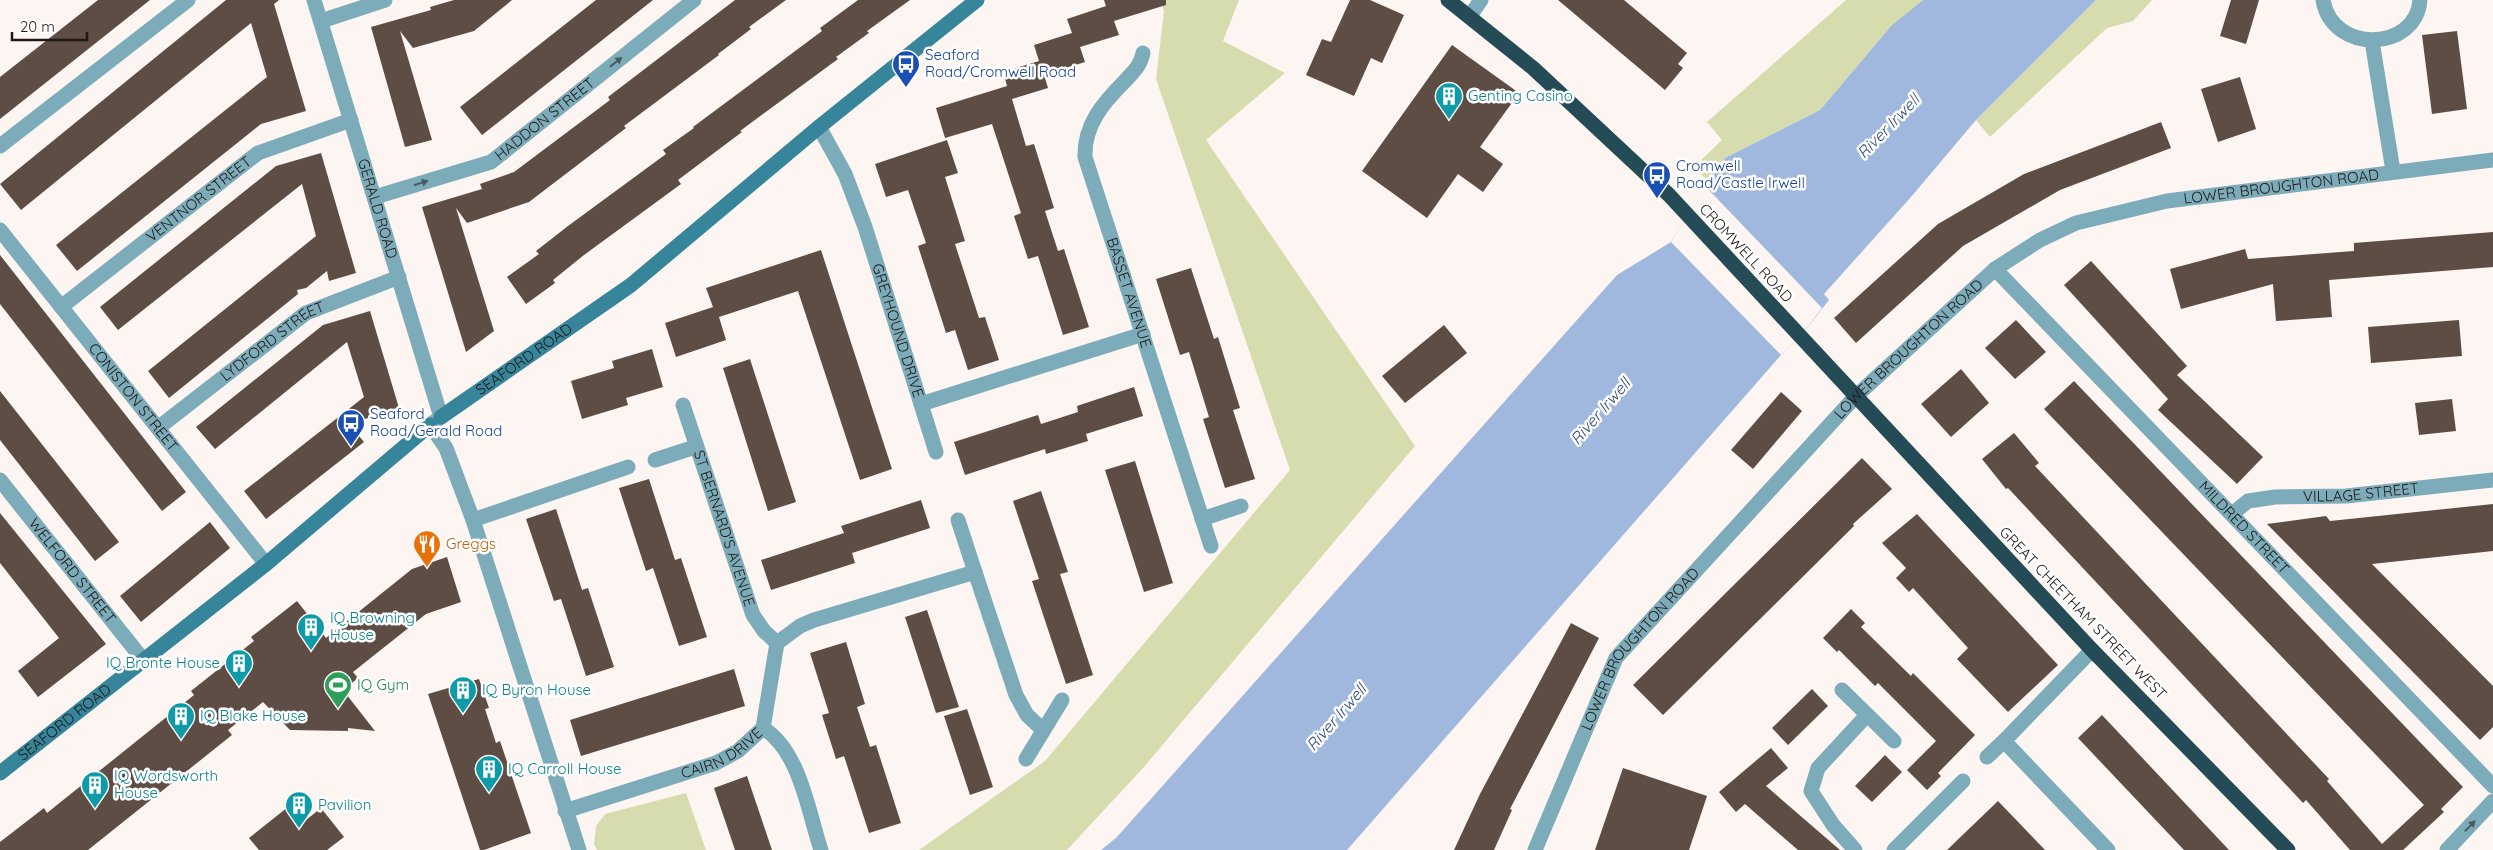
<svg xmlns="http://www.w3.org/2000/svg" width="2493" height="850" font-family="Quicksand,sans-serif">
  <rect width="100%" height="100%" fill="#fdf5f1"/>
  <path fill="#d7dcaf" d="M1161,0H1239L1223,41L1285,73L1206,140L1415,446L1143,768L1067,850H919L1045,761L1290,470L1156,79L1164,11Z
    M1846,0H1923L1892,25L1820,110L1725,158L1709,182L1694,167L1722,140L1707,122Z
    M2096,0H2152L2133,21L2107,28L1990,137L1976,120Z
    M686,793L706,850H597L594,844L596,826L605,814Z"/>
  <path fill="#a1b8de" d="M1923,0H2096L1976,120L1911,197L1824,294L1829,300L1800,337L1781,355L1347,850H1101L1117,837L1617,275L1671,242L1725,158L1820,110L1892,25Z"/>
  <path fill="#fdf5f1" d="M1706,187L1822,308L1800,337L1781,355L1671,242Z"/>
  <path fill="#5d4d44" d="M98,0H150L0,119V77Z
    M226,0H279L274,4L306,111L261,124L77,271L56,245L267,77L251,23L21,210L0,184Z
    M454,0H512L474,31L413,48L400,31L432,140L405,147L371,27L431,10L430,7Z
    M596,0H653L482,135L460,107Z
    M735,0H786L749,27L751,29L718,54L719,55L624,126L626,128L529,202L467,223L456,208L494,331L466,352L422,207L482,189L480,184L514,172L610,100L608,97Z
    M858,0H910L867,31L869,33L836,57L838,59L740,131L742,132L678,180L681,184L584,255L553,280L555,283L526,304L507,277L539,254L536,251L568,226L666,154L663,150L694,128L693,127L822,31L820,28Z
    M1104,0H1166V5L1114,21L1119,35L1080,47L1085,62L1044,75L1048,88L1012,99L1026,146L1034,144L1054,208L1045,211L1058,251L1064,249L1089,327L1063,335L1038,256L1028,259L1014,216L1021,213L992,124L945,138L936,108L1007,86L1003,72L1039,61L1034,45L1072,33L1067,19L1106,6Z
    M1350,0H1370L1404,15L1382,63L1371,58L1354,96L1306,75L1322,39L1331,42Z
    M1558,0H1624L1687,53L1678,64L1683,68L1665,90Z
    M2231,0H2259L2246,44L2220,36Z
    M2457,31L2467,109L2432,114L2422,35Z
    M1452,45L1519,93L1480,147L1503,164L1483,192L1458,174L1427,218L1362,171Z
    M2240,77L2256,129L2218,142L2201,89Z
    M2161,122L2171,148L2060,190L1963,246L1856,343L1834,318L1938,224L2024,174Z
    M947,140L958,173L945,177L965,241L955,244L979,318L985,317L999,360L968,370L955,330L946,333L918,246L926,243L908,190L886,197L875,164Z
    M321,153L356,273L329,281L327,271L306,288L297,290L298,294L169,398L148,371L316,236L302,184L118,330L100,307L276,166Z
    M2493,232V267L2329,280L2332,317L2276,321L2273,284L2181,309L2170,269L2245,249L2248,259L2354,251V243Z
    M821,250L892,469L860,480L798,291L719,317L726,340L676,357L665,323L713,307L706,288Z
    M0,255L186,492L162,511L0,304Z
    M2091,261L2187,366L2177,375L2263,457L2237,484L2158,410L2168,399L2064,285Z
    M1191,268L1214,339L1218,337L1240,408L1233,410L1255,479L1225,488L1203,419L1209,417L1189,352L1180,355L1156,279Z
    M370,311L399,408L349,424L364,442L266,519L244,491L364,397L347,342L215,449L196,427L323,325Z
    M2016,320L2046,352L2015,379L1985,348Z
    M2459,320L2462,356L2371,363L2368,327Z
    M1444,325L1467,353L1405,403L1382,376Z
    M652,349L663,387L626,398L628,405L582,419L571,381L614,368L612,361Z
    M750,359L796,502L768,511L723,368Z
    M1961,369L1989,403L1951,437L1921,404Z
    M2074,381L2463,787L2441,809L2444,812L2403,850H2350L2306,800L2303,803L2008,488L2006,489L1982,459L2014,433L2039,463L2035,466L2329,779L2327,781L2382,844L2424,805L2044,409Z
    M1134,387L1143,416L1086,434L1088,441L1046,454L1045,449L965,475L954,442L1038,415L1041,424L1078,412L1077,406Z
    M0,391L119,542L95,561L0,440Z
    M1781,392L1802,411L1753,469L1731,450Z
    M2452,399L2456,431L2419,435L2415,403Z
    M1862,458L1892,489L1853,524L1854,526L1663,715L1633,685Z
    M1135,461L1173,583L1144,592L1105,470Z
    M649,479L675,560L681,558L707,637L679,646L653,568L646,571L619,488Z
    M1041,491L1068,572L1060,574L1093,675L1066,684L1032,581L1039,579L1013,501Z
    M921,500L930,528L852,553L855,563L771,590L761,560L844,533L841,526Z
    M2493,504V551L2372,564L2493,686V727L2480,740L2267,524L2326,516L2330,521Z
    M556,509L582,590L588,588L614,667L586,676L561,599L554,601L526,519Z
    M0,513L106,644L38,697L18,671L59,638L0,563Z
    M1917,514L2058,665L2008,712L1957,659L1968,648L1913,588L1909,592L1896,578L1906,568L1882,543Z
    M210,522L230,548L141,622L120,596Z
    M447,557L461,602L426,614L353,672L358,678L343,690L375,731L348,728V731L290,730L263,702L228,730L232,735L88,850H0V842L44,808L47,813L194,695L191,691L254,641L251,637L297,601L326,638L412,569Z
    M1851,609L1865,623L1861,627L1911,676L1913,673L1975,735L1938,773L1941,776L1927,790L1907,770L1936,741L1878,683L1875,686L1839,650L1837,652L1823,638Z
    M927,610L959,707L936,713L905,617Z
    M1571,623L1599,638L1510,809L1512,810L1494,850H1454L1480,794Z
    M846,642L865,704L857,707L870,747L876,745L901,823L869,833L844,756L836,759L822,715L829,713L810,653Z
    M734,669L745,706L581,756L570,720Z
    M479,679L489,708L485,709L496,743L500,741L531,833L484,850H480L428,694Z
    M1812,689L1828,706L1788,745L1772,728Z
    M967,709L993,787L970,795L944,716Z
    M2102,715L2229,850H2184L2078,738Z
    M1771,748L1788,768L1766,786L1840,850H1798L1745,804L1736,812L1719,792Z
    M1885,755L1902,772L1872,802L1855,786Z
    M1623,768L1707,796L1689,850H1595Z
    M747,776L772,850H735L714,788Z
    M1998,801L2045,850H1947Z
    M293,803L306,820L321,808L344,837L327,850H259L249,838Z"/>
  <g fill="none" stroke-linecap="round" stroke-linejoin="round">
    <g stroke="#7cabb9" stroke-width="15">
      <path id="s1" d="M314,0L441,417L430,425L446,448L473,520L579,850"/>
      <path d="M2323,0C2332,54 2416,52 2420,0"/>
      <path d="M1470,16L1481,0"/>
      <path d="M321,21L385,0"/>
      <path d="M2372,41L2393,171"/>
      <path id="s2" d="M1143,53C1140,67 1133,72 1124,82C1103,103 1084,125 1085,157L1211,546"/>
      <path id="s3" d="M819,127L845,174L865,227L921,404L1143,334"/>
      <path d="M0,146L188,0"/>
      <path id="s4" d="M375,197L491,162L694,0"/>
      <path id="s5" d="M0,230L266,564"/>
      <path id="s6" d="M1995,269L2493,786"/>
      <path id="s7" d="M61,307L258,153L351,120"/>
      <path d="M921,404L936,452"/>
      <path id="s8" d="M683,405L753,615L764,631L777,643"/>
      <path id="s9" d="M158,428L306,313L399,277"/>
      <path d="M655,460L695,447"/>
      <path id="s10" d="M0,480L144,661"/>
      <path id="s11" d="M2232,514L2248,501L2275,497L2346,496L2493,480"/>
      <path d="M1202,519L1241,506"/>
      <path d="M473,520L628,467"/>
      <path d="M958,520L975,572"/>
      <path d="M2092,650L2004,741L2108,850"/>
      <path d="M1842,690L1894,741"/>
      <path d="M763,728C800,751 808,811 821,850"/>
      <path d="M1987,757L2004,741"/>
      <path d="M1026,759L1062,700"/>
      <path id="s12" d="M565,811L716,763L738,751L763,728L777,643L800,626L814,620L975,572L1016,695L1027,715L1043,730"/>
      <path id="s13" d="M1535,850L1616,658L1855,397L1995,269L2040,240L2076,223L2167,201L2493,160"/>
      <path d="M1855,850L1833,825L1811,791L1818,768L1867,715"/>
      <path d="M1894,850L1963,781"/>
      <path d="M2447,850L2493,801"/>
    </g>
    <g stroke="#36859a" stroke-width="15">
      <path id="s14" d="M441,417L631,285L819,127L977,0"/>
      <path id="s15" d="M0,773L266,564L430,425"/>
    </g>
    <path stroke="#244b56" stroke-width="15" d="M1448,0L1533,68L1669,195L2092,650L2288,850"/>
  </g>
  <defs><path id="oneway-solid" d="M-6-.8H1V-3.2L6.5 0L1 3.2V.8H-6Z" transform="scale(1.25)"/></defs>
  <g fill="#495a5f">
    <use href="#oneway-solid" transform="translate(616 62) rotate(-38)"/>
    <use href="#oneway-solid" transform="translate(421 183) rotate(-17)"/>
    <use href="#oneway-solid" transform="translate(2470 826) rotate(-46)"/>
  </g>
  <defs>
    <g id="bus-pin" transform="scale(1.4375)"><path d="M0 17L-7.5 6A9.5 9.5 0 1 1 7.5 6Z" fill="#1a4fb4" stroke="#fff"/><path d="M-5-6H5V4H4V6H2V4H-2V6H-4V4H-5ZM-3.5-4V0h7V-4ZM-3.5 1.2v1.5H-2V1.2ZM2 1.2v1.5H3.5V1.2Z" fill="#fff"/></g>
    <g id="building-pin" transform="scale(1.4375)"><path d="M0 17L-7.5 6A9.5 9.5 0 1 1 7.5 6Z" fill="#0f9aa8" stroke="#fff"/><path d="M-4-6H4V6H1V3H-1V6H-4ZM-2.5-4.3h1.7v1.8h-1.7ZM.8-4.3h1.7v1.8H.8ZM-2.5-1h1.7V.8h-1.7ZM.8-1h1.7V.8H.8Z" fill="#fff"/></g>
    <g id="restaurant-pin" transform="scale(1.4375)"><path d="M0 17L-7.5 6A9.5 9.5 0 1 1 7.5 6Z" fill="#e8710a" stroke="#fff"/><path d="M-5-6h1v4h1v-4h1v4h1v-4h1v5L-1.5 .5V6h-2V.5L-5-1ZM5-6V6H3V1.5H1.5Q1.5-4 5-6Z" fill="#fff"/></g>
    <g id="stadium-pin" transform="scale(1.4375)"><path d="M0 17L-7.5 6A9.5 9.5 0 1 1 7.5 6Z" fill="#2e9e5b" stroke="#fff"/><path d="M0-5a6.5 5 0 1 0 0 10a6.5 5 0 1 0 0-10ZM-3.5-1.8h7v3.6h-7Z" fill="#fff"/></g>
  </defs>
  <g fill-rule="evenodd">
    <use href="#bus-pin" x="906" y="64"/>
    <use href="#building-pin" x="1449" y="96"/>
    <use href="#bus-pin" x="1657" y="175"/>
    <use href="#bus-pin" x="351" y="423"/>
    <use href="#restaurant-pin" x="427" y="544"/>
    <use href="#building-pin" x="311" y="627"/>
    <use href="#building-pin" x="239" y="663"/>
    <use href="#stadium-pin" x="338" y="685"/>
    <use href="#building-pin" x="463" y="690"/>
    <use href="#building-pin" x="181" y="716"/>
    <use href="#building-pin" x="489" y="769"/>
    <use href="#building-pin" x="95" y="785"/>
    <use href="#building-pin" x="299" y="805"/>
  </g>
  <g text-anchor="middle" stroke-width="5" stroke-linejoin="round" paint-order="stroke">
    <g font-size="15" fill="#164399" stroke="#fff" text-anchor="start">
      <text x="925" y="60">Seaford<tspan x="925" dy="17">Road/Cromwell Road</tspan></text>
      <text x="1676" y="171">Cromwell<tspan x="1676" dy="17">Road/Castle Irwell</tspan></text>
      <text x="370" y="419">Seaford<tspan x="370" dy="17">Road/Gerald Road</tspan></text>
    </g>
    <g font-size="15" fill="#0d838f" stroke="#fff" text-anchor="start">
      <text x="1468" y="101">Genting Casino</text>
      <text x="330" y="623">IQ Browning<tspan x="330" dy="17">House</tspan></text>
      <text x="220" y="668" text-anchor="end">IQ Bronte House</text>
      <text x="482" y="695">IQ Byron House</text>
      <text x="200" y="721">IQ Blake House</text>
      <text x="508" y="774">IQ Carroll House</text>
      <text x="114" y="781">IQ Wordsworth<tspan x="114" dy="17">House</tspan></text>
      <text x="318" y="810">Pavilion</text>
    </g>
    <g font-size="15" fill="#1f1815" stroke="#fff">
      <text dy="5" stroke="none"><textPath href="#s4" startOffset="190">HADDON STREET</textPath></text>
      <text dy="5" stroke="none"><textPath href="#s13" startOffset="1054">LOWER BROUGHTON ROAD</textPath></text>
      <text dy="5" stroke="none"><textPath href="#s7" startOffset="175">VENTNOR STREET</textPath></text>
      <text dy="5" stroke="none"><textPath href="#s1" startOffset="218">GERALD ROAD</textPath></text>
      <text transform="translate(1746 253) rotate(47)" y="5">CROMWELL ROAD</text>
      <text dy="5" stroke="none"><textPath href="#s2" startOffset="265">BASSET AVENUE</textPath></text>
      <text dy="5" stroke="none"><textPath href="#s3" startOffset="219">GREYHOUND DRIVE</textPath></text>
      <text dy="5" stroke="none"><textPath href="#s9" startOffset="144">LYDFORD STREET</textPath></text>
      <text dy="5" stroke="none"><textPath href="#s13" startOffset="634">LOWER BROUGHTON ROAD</textPath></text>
      <text dy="5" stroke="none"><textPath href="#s14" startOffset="101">SEAFORD ROAD</textPath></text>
      <text dy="5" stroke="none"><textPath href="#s5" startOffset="214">CONISTON STREET</textPath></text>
      <text dy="5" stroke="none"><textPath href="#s11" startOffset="134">VILLAGE STREET</textPath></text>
      <text dy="5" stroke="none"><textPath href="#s6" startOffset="359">MILDRED STREET</textPath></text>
      <text dy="5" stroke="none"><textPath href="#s8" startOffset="130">ST BERNARD'S AVENUE</textPath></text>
      <text dy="5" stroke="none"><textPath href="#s10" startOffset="116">WELFORD STREET</textPath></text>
      <text transform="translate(2083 613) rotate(46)" y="5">GREAT CHEETHAM STREET WEST</text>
      <text dy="5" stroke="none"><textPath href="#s13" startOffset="229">LOWER BROUGHTON ROAD</textPath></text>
      <text dy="5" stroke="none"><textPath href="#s15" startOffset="82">SEAFORD ROAD</textPath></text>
      <text dy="5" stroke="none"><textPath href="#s12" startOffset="168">CAIRN DRIVE</textPath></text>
    </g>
    <g font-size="15" fill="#c56008" stroke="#fff" text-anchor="start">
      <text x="446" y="549">Greggs</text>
    </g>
    <g font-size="15" fill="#27864d" stroke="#fff" text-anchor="start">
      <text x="357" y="690">IQ Gym</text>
    </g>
    <g font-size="16" font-style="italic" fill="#2e4b7d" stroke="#fff">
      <text transform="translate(1888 126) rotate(-46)" y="6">River Irwell</text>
      <text transform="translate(1600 411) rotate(-49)" y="6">River Irwell</text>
      <text transform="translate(1336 717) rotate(-49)" y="6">River Irwell</text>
    </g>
  </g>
  <path d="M12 32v8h75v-8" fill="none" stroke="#1f1815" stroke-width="2.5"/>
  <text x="20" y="32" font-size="15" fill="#1f1815" stroke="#ffffff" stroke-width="4" paint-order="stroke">20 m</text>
</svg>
